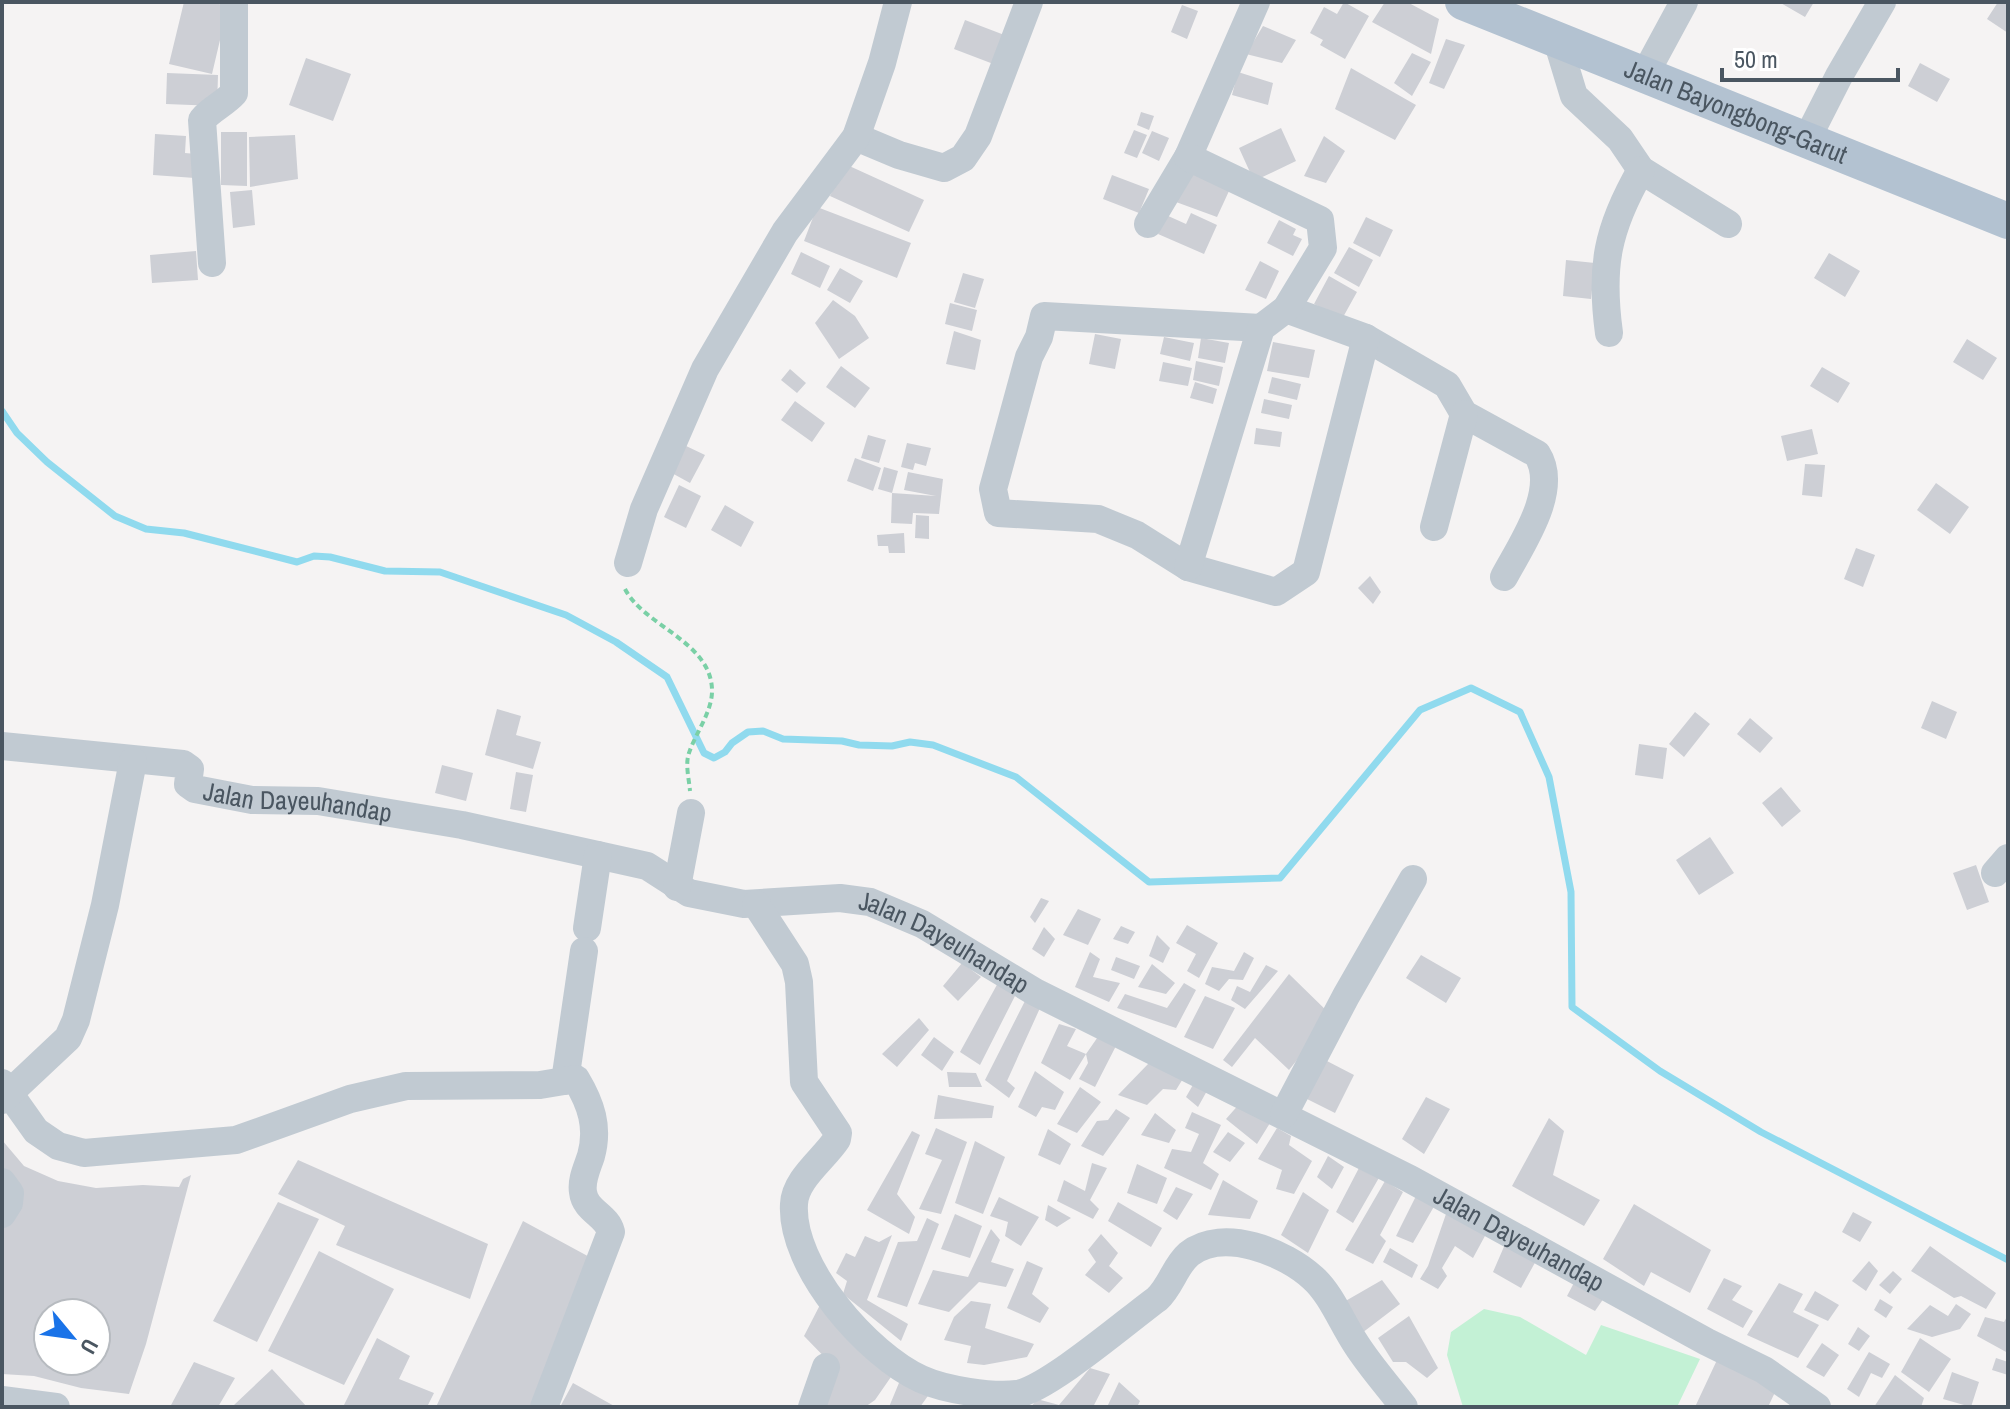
<svg xmlns="http://www.w3.org/2000/svg" width="2010" height="1409" font-family="'Archivo Narrow',sans-serif">
  <rect width="100%" height="100%" fill="#f5f3f3"/>
  <path fill="#c3f1d5" d="M1484,1309L1520,1317L1586,1355L1601,1325L1700,1359L1677,1407H1463L1447,1355L1451,1332Z"/>
  <g fill="none" stroke-linecap="round" stroke-linejoin="round">
    <path stroke="#90daee" stroke-width="7" d="M2,411L17,433L47,462L115,516L146,529L184,533L297,562L314,556L330,557L385,571L440,572L566,615L616,642L667,677L704,753L714,758L725,752L732,743L748,732L763,731L783,739L842,741L859,745L892,746L910,742L933,745L1016,777L1149,882L1280,878L1420,710L1471,688L1520,712L1549,777L1571,892L1572,1007L1660,1071L1761,1132L2008,1260"/>
  </g>
  <path fill="#cdcfd5" fill-rule="evenodd" d="M184,2H210L228,6L212,74L169,64Z
    M1344,2L1369,16L1345,59L1320,45L1323,40L1310,33L1324,7L1337,14Z
    M1385,2H1407L1439,19L1431,54L1372,22Z
    M1779,2H1814L1805,17Z
    M1998,2H2008V33L1987,19Z
    M1182,5L1198,11L1187,39L1171,32Z
    M965,20L1007,36L996,65L954,49Z
    M1263,26L1296,40L1282,63L1246,54Z
    M1446,39L1465,45L1444,89L1429,83Z
    M1412,53L1431,62L1412,96L1394,83Z
    M306,58L351,74L333,121L289,105Z
    M1920,63L1950,79L1937,102L1908,86Z
    M1351,68L1416,105L1395,140L1335,109Z
    M1238,72L1273,83L1268,105L1232,95Z
    M167,73L218,75L217,106L166,104Z
    M1141,112L1154,116L1149,130L1137,125Z
    M1281,128L1296,161L1254,181L1239,148Z
    M1134,130L1147,135L1137,158L1124,153Z
    M1152,131L1169,138L1159,161L1142,153Z
    M221,132H247V186L221,185Z
    M155,134L186,136L185,153L196,154L195,178L153,175Z
    M295,135L298,179L250,187L249,137Z
    M1324,136L1345,151L1326,183L1304,176Z
    M845,164L924,200L909,232L830,196Z
    M1191,169L1229,191L1217,217L1176,202Z
    M1112,175L1149,189L1139,213L1103,199Z
    M252,190L255,225L233,228L230,192Z
    M817,207L911,243L897,278L804,241Z
    M1191,213L1217,225L1204,254L1158,234L1166,215L1186,224Z
    M1366,217L1393,230L1380,257L1353,243Z
    M1279,220L1296,229L1293,235L1302,239L1293,256L1267,243Z
    M1349,247L1373,260L1359,287L1334,273Z
    M196,251L198,280L152,283L150,255Z
    M801,252L830,266L820,288L791,274Z
    M1829,253L1860,271L1845,297L1814,278Z
    M1566,260L1595,263L1591,299L1563,296Z
    M1260,261L1279,271L1266,299L1245,290Z
    M840,268L863,281L850,303L827,290Z
    M963,273L984,279L975,308L954,302Z
    M1329,276L1357,292L1342,319L1314,304Z
    M833,300L855,316L869,338L839,359L815,323Z
    M950,303L977,310L972,331L945,324Z
    M954,331L981,340L975,370L946,364Z
    M1095,334L1121,339L1115,369L1089,364Z
    M1164,337L1194,343L1190,361L1160,354Z
    M1201,338L1229,343L1225,363L1198,358Z
    M1967,339L1997,358L1983,380L1953,362Z
    M1273,342L1315,350L1309,378L1267,371Z
    M1196,361L1223,367L1219,386L1193,380Z
    M1163,362L1192,368L1188,386L1159,381Z
    M841,366L870,388L855,408L826,387Z
    M1822,367L1850,383L1838,403L1810,386Z
    M790,369L806,383L797,393L781,380Z
    M1272,377L1301,384L1297,400L1268,393Z
    M1195,382L1217,389L1213,404L1190,398Z
    M1264,399L1292,405L1289,419L1261,413Z
    M795,401L825,423L812,442L781,420Z
    M1256,428L1282,432L1280,447L1254,444Z
    M1812,429L1818,454L1787,461L1781,436Z
    M868,435L886,440L879,463L861,458Z
    M907,443L931,448L926,466L915,463L913,470L901,467Z
    M684,445L705,455L690,483L670,472Z
    M855,458L881,468L873,491L847,481Z
    M1805,464L1825,465L1822,497L1802,495Z
    M884,467L898,471L892,493L878,489Z
    M908,472L943,479L939,514L913,513L912,524L891,523L892,493L936,496L904,490Z
    M1936,483L1969,507L1950,534L1917,510Z
    M679,485L701,496L686,528L664,517Z
    M725,505L754,522L741,547L711,530Z
    M916,515L929,516V539L915,538Z
    M904,533L905,553H889L888,546H878L877,535Z
    M1856,548L1875,555L1863,587L1844,579Z
    M1370,576L1381,592L1373,604L1358,588Z
    M1932,701L1957,712L1946,739L1921,728Z
    M497,709L521,716L516,735L541,742L533,769L485,755Z
    M1695,712L1710,724L1684,757L1669,744Z
    M1750,718L1773,738L1760,753L1737,734Z
    M1639,744L1667,748L1663,779L1635,775Z
    M442,765L473,773L466,801L435,793Z
    M516,772L533,775L526,812L510,809Z
    M1781,787L1801,811L1782,827L1762,803Z
    M1710,837L1734,873L1699,895L1676,860Z
    M1976,865L1989,902L1967,910L1953,873Z
    M1041,898L1049,901L1035,923L1030,917Z
    M1078,909L1101,919L1088,945L1063,935Z
    M1187,925L1218,943L1199,978L1187,971L1196,954L1176,943Z
    M1121,926L1135,932L1128,944L1113,939Z
    M1044,927L1055,939L1044,957L1032,949Z
    M1157,935L1170,948L1163,963L1149,956Z
    M1090,952L1100,959L1093,977L1120,983L1109,1002L1075,987Z
    M1244,952L1254,958L1243,980L1229,979L1219,991L1205,984L1212,967L1234,971Z
    M1421,955L1461,978L1446,1003L1406,978Z
    M1116,957L1140,966L1134,979L1111,970Z
    M962,963L981,977L958,1001L943,986Z
    M1152,964L1175,983L1166,994L1138,987Z
    M1266,965L1278,971L1245,1009L1231,1000L1237,986L1250,992Z
    M1289,974L1332,1016L1289,1070L1255,1038L1232,1067L1223,1060Z
    M999,981L1015,996L980,1065L960,1052Z
    M1184,983L1196,990L1176,1028L1117,1008L1125,994L1167,1008Z
    M1205,996L1235,1008L1213,1049L1184,1037Z
    M1027,997L1040,1008L1007,1081L1015,1088L1009,1098L985,1080Z
    M919,1018L929,1030L897,1067L882,1054Z
    M1059,1024L1076,1029L1067,1046L1086,1054L1070,1080L1041,1063Z
    M1102,1031L1118,1042L1095,1087L1079,1079L1088,1063L1086,1054Z
    M934,1037L954,1052L942,1071L921,1055Z
    M1325,1060L1354,1075L1335,1113L1305,1098Z
    M1149,1063L1184,1077L1176,1090L1163,1089L1147,1105L1118,1095Z
    M1035,1071L1064,1092L1055,1110L1042,1107L1036,1117L1018,1107Z
    M947,1072L976,1073L982,1087H949Z
    M1194,1083L1208,1089L1198,1107L1186,1097Z
    M1080,1087L1101,1102L1077,1133L1057,1124Z
    M938,1095L994,1106L992,1118L934,1119Z
    M1426,1097L1450,1109L1424,1154L1402,1139Z
    M1241,1102L1270,1123L1257,1144L1226,1119Z
    M1116,1109L1130,1118L1103,1156L1081,1146L1097,1121L1108,1120Z
    M1192,1112L1221,1125L1203,1163L1219,1174L1211,1190L1164,1168L1172,1149L1191,1152L1199,1134L1185,1128Z
    M1155,1113L1176,1130L1169,1143L1141,1135Z
    M1549,1118L1564,1131L1553,1175L1600,1200L1584,1226L1512,1186Z
    M936,1128L967,1142L941,1214L919,1209L942,1160L925,1154Z
    M1277,1128L1291,1136L1289,1145L1312,1161L1294,1194L1276,1189L1282,1170L1258,1159Z
    M1048,1129L1071,1144L1060,1165L1038,1155Z
    M912,1131L920,1135L897,1194L915,1217L909,1234L867,1210Z
    M1228,1132L1245,1143L1230,1162L1213,1152Z
    M2,1140L24,1166L58,1181L96,1188L143,1185L179,1187L183,1179L191,1175L146,1344L129,1394L81,1388L34,1376L2,1374V1230L18,1203L2,1170ZM48,1313H96V1361H48Z
    M975,1141L1005,1157L983,1214L955,1203Z
    M1328,1156L1344,1167L1332,1189L1317,1177Z
    M298,1160L488,1244L470,1299L336,1245L345,1226L278,1194Z
    M1092,1163L1107,1168L1090,1200L1099,1209L1093,1219L1057,1201L1064,1180L1085,1191Z
    M1137,1164L1167,1178L1157,1204L1127,1193Z
    M1360,1166L1380,1176L1353,1223L1336,1212Z
    M1223,1180L1258,1201L1250,1219L1208,1215Z
    M1385,1181L1403,1192L1380,1235L1386,1241L1373,1264L1345,1250Z
    M1176,1187L1193,1194L1177,1220L1163,1211Z
    M1303,1192L1329,1210L1308,1253L1281,1235Z
    M1417,1194L1436,1203L1413,1243L1396,1236Z
    M999,1197L1039,1217L1021,1246L1005,1236L1008,1222L990,1216Z
    M278,1202L319,1219L257,1342L213,1321Z
    M1118,1202L1162,1228L1151,1247L1108,1221Z
    M1634,1204L1711,1250L1690,1293L1651,1272L1644,1286L1603,1259Z
    M1048,1205L1071,1218L1057,1227L1045,1220Z
    M1853,1212L1872,1222L1860,1242L1842,1232Z
    M955,1214L982,1226L970,1258L941,1249Z
    M1446,1214L1486,1234L1473,1258L1455,1246L1442,1268L1447,1276L1438,1289L1420,1279L1428,1266Z
    M927,1218L939,1224L907,1307L877,1297L898,1242L917,1241Z
    M523,1221L595,1260L530,1407H436Z
    M991,1229L1000,1240L991,1262L1014,1269L1006,1287L979,1282L949,1312L918,1304L933,1270L968,1277Z
    M1101,1234L1118,1253L1109,1266L1123,1278L1109,1293L1085,1275L1096,1262L1088,1250Z
    M892,1235L867,1300L908,1324L901,1341L843,1294L847,1281L836,1273L846,1253L855,1257L865,1236L879,1242Z
    M1506,1242L1537,1259L1521,1288L1493,1272Z
    M1930,1246L1996,1293L1986,1309L1961,1296L1954,1298L1911,1271Z
    M1390,1248L1418,1265L1412,1278L1383,1262Z
    M319,1251L394,1289L344,1385L268,1351Z
    M1027,1261L1043,1268L1032,1294L1049,1308L1040,1323L1007,1308Z
    M1869,1261L1878,1271L1866,1291L1852,1281Z
    M1893,1271L1902,1279L1890,1294L1879,1285Z
    M1724,1278L1742,1286L1732,1300L1753,1311L1743,1328L1707,1309Z
    M1576,1279L1606,1295L1595,1311L1567,1296Z
    M1382,1280L1400,1304L1362,1333L1342,1303Z
    M1779,1283L1803,1294L1793,1312L1819,1325L1798,1358L1747,1335Z
    M1815,1291L1839,1305L1828,1321L1804,1310Z
    M1880,1299L1893,1307L1886,1318L1874,1310Z
    M822,1301L893,1374L875,1400L865,1407H822L838,1371L804,1336Z
    M971,1301L991,1304L985,1328L1034,1344L1027,1357L984,1365L967,1363L971,1346L944,1340L954,1317Z
    M1956,1304L1971,1314L1960,1329L1932,1337L1907,1329L1930,1305L1948,1316Z
    M2008,1315V1353L1977,1336L1985,1317L2004,1322Z
    M1409,1316L1438,1368L1427,1378L1406,1362H1393L1378,1338Z
    M1858,1327L1870,1336L1859,1351L1848,1344Z
    M377,1338L410,1356L399,1379L434,1393L427,1407H343Z
    M1920,1338L1951,1359L1929,1392L1901,1372Z
    M1822,1343L1839,1355L1824,1377L1806,1367Z
    M1869,1352L1890,1364L1882,1378L1871,1373L1859,1397L1847,1389Z
    M1996,1358L2008,1362V1375L1992,1370Z
    M1717,1360L1777,1388L1768,1407H1695Z
    M194,1362L235,1378L218,1407H170Z
    M1090,1368L1110,1374L1093,1407H1031L1037,1399L1059,1405Z
    M272,1369L307,1407L234,1405Z
    M1952,1372L1979,1382L1971,1407L1943,1399Z
    M1895,1375L1924,1398L1921,1407H1874Z
    M901,1378L930,1393L920,1407H889Z
    M1119,1382L1140,1401L1137,1407H1107Z
    M573,1383L616,1407H560Z"/>
  <g fill="none" stroke-linecap="round" stroke-linejoin="round">
    <path stroke="#7ad0a6" stroke-width="4" stroke-dasharray="6 4" stroke-linecap="butt" d="M625,589C644,626 710,641 712,689C713,711 695,734 689,753C685,764 689,779 690,791"/>
    <g stroke="#c1cad2" stroke-width="28">
      <path d="M1557,40L1574,96L1620,139L1641,170L1728,224"/>
      <path d="M1644,76L1684,2"/>
      <path d="M856,137L899,155L944,168L963,158L978,136L1029,2"/>
      <path d="M1806,141L1839,76L1882,2"/>
      <path d="M1148,224L1188,157L1256,2"/>
      <path d="M212,263L202,120C211,109 224,104 234,93V2"/>
      <path d="M1286,309L1366,338L1447,385L1464,414L1537,454C1560,490 1521,545 1504,577"/>
      <path d="M1261,328L1044,316L1039,337L1029,357L993,489L998,513L1098,519L1137,535L1188,567L1276,592L1306,572L1366,338"/>
      <path d="M1609,333C1600,267 1607,229 1641,170"/>
      <path d="M1434,527L1464,414"/>
      <path d="M628,563L644,509L705,369L785,232L856,137L882,63L898,2"/>
      <path d="M1188,567L1261,328L1286,309L1323,248L1320,220L1188,157"/>
      <path id="s1" d="M2,746L183,764L190,769L188,784L195,789L252,800L318,801L462,825L647,866L689,893L744,904L840,898L870,902L922,924L1035,992L1410,1179L1707,1342L1764,1370L1817,1407"/>
      <path d="M1995,873L2008,858"/>
      <path d="M677,887L691,813"/>
      <path d="M756,904L795,964L799,982L804,1082L838,1133L837,1139C824,1159 795,1179 794,1204C790,1267 868,1355 921,1379C945,1390 992,1397 1017,1394C1048,1389 1128,1320 1157,1299C1171,1286 1175,1266 1189,1254C1223,1227 1285,1252 1313,1278C1331,1294 1342,1323 1356,1344C1370,1366 1388,1386 1404,1407"/>
      <path d="M587,928L598,855"/>
      <path d="M565,1081L584,951"/>
      <path d="M2,1083L36,1131L58,1146L84,1153L236,1140L350,1099L406,1086L540,1085L576,1079C591,1104 599,1127 591,1156C587,1168 581,1180 583,1192C585,1211 607,1215 611,1232L544,1407"/>
      <path d="M2,1100L68,1038L76,1020L105,905L133,761"/>
      <path d="M1284,1114L1346,996L1413,879"/>
      <path d="M2,1182L10,1193L9,1203L2,1214"/>
      <path d="M2,1400L56,1407"/>
      <path d="M812,1407L826,1367"/>
    </g>
    <path stroke="#b3c2d1" stroke-width="36" id="s2" d="M1463,2L2008,221"/>
  </g>
  <g text-anchor="middle" stroke-width="8" stroke-linejoin="round" paint-order="stroke">
    <g font-size="26" fill="#4a5661" stroke="#fff">
      <text dy="9" stroke="none"><textPath href="#s2" startOffset="294">Jalan Bayongbong-Garut</textPath></text>
      <text dy="9" stroke="none"><textPath href="#s1" startOffset="318">Jalan Dayeuhandap</textPath></text>
      <text dy="9" stroke="none"><textPath href="#s1" startOffset="990">Jalan Dayeuhandap</textPath></text>
      <text dy="9" stroke="none"><textPath href="#s1" startOffset="1638">Jalan Dayeuhandap</textPath></text>
    </g>
  </g>
  <rect width="2010" height="1409" fill="none" stroke="#4a5661" stroke-width="8"/>
  <g transform="translate(72 1337) rotate(119)"><circle r="38" fill="#ffffff" stroke="#b7bbc0" stroke-width="2"/>
  <path d="M0-6L14 30L0 20L-14 30Z" fill="#1a73e8"/>
  <text y="-12" font-size="22" font-weight="bold" text-anchor="middle" fill="#4a5661">U</text>
  </g>
  <path d="M1722 68v12h176v-12" fill="none" stroke="#4a5661" stroke-width="4"/>
  <text x="1734" y="68" font-size="24" fill="#4a5661" stroke="#ffffff" stroke-width="6" paint-order="stroke">50 m</text>
</svg>
